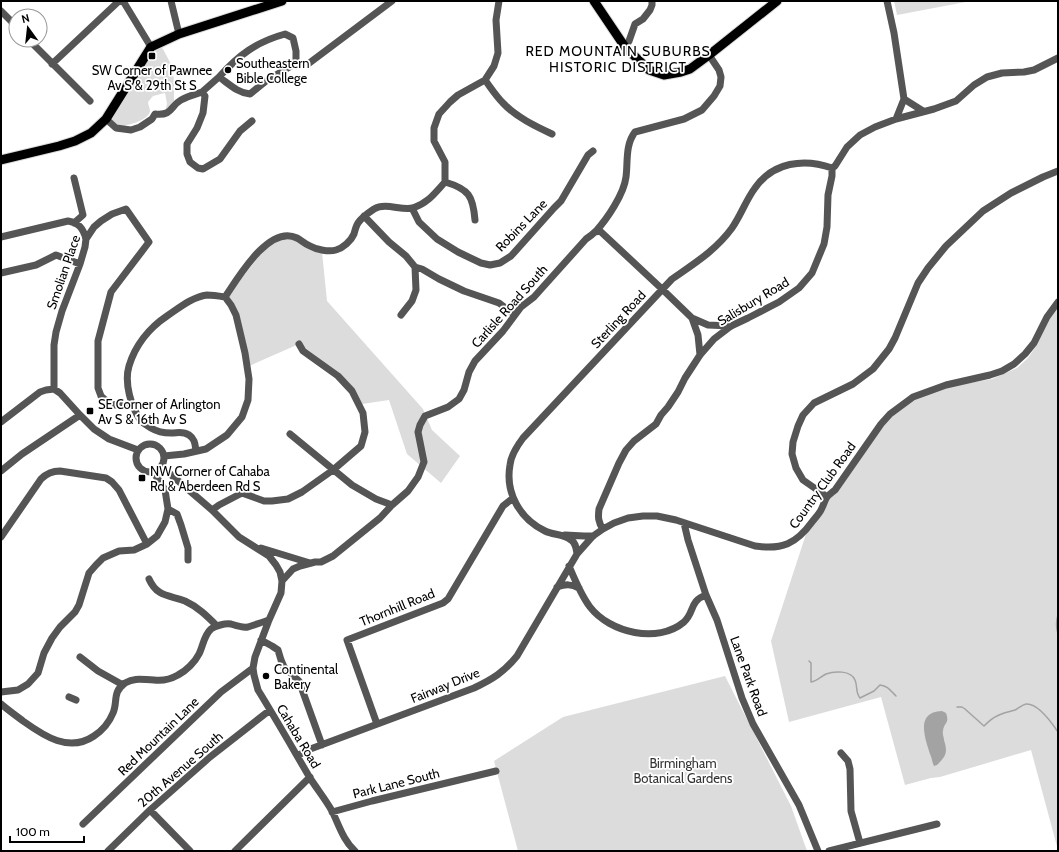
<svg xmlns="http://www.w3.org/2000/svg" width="1059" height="852" font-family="Cabin,sans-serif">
  <rect width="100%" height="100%" fill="#fff"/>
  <path fill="#dcdcdc" d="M894,1H971L897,15Z
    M159,47H160L163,49L172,66L174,81V102L166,111V108L167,104L165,93L153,96L148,102C148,105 150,108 150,111C149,121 125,126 117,127L111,122L112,110L142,63Z
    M277,239H296L308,249L322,252L327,301L423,409L432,430L460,456L441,483L407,454L389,400L362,404L351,387L299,344L249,366L228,296L267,246Z
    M1058,308V850L1031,750L940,777L931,778L905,785L881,697L789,722L771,641L806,534L828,497L883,425L892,415L914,399L947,387L992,379L1017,368L1028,358L1037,345L1051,317Z
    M725,676L791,806L807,851H518L494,761L563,717Z"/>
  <path fill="#a3a3a3" d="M942,711L946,713C950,724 944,722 943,731C942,733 944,737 944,740C948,753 946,756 937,765L934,766C932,762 932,758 930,754C925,738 915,712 942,711Z"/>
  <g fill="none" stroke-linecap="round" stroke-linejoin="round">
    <path stroke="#a3a3a3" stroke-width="1.5" d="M1058,615C1056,621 1056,627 1058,634
      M1058,657V671
      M809,661L811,663V682C817,681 820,677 826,674C834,671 851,670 855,680C858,687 855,692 860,698L874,691L880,685C888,686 890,690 896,696
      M957,707H962L965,709L984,726C988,722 992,718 997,716C1002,713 1009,712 1015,710C1019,708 1022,705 1026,704C1038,703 1052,723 1058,732"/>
    <g stroke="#dbdbdb" stroke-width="11">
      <path id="major" d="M594,1L625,47L649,70L664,75L681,72L690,69L709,55L777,1
        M1,160L59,146L75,141L91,133L106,119L151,47L179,34L282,1"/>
    </g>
    <path stroke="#555" stroke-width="7" d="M123,1L151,47
      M171,1L179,34
      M887,1L894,33L904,99L896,119
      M1,11L16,26
      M285,34L293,38L296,51V63L266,81L250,94C238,93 229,84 219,77C239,55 256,42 285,34Z
      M29,40L90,101
      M625,47L629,41L635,24L643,19L650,10L652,5V1
      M52,64L119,1
      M308,64L392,1
      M485,80C491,88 496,96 503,103C516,117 535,126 552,134
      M202,92L219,77
      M904,99L923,111
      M106,119L116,128L131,130L140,127L152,119L155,114C173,116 170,106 181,100C188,96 196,94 202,92L205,96L203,113L197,128L187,144V154L190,162L198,168L203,169L220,159L240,131L252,121
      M74,178L83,215L74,223
      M445,182C469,189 473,196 475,220
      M412,208L419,222L437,239L458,252L481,263L490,265L500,263L511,256L554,208L561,201L588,155L593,151
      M364,216L389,242L406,256L415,267L422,269L439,279L464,291L499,303L515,315
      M595,232L600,231L662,289L692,318L708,325L731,326
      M1,237L68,221C79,223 83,228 86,239
      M1,273L36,265L56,255L80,264
      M225,297C238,278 269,224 297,238C301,240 305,244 310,246C317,250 329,252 336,250C343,248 351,241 354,234C355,230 356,226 358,223C362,217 368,213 374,209C386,202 401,211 413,208C428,203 435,193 445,182V162L434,141V128L439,114L450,102L458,95L485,80L494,66L498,53L496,20L499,1
      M401,315L412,301L416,290L415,267
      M692,318L698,335L700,355
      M54,389V345L56,332L62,311L80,264L85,247L86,239L94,227L101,221L112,214L126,209L149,242L111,292L98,341V388L101,396L110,404L122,406L131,404
      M1,422L40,392L46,390L54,389L60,393L80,415L94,429L109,439L138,450
      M290,434L352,485L376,499L392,505
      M136 458a14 14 0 1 1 28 0a14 14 0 1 1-28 0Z
      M196,451C195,444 195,439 189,435C183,431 178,433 171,433C165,433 156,431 151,428C148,426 144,424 141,421C131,407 124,383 129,366C135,346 149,328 167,316C179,308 192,297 207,295C212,295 219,296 225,297
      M164,456L184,454L206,449L227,435L242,417L248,400L249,379L245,353L236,315L231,305L225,297
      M162,467L212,510L239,537L269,556L276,565L280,572L282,581L281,593L269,620L255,657L253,668L254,675L258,690C276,719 293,749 310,778C317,789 326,800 332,811C339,825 343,840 355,851
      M1,471L22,454L80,415
      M826,496L803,480L796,468L792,454L793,442L798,426L803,415L814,403L853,384L873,369L889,349L895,338L918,283L928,268L946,246L983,211L1011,193L1043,177L1058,171
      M168,509L177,514L181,525L188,548V560
      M212,510L219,505L242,493L264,501H272L288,499L302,492L333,470L361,446L365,432L363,413L352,391L338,376L303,351L299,344
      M684,523L688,540L706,595L717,620L742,698L753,724L799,805L818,851
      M603,529C598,522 598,517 599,509L619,463L626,450L634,441L656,424L661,415L668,407L678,392L685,378L700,355L714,339L731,326L748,318L779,302L799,288L812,273L824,244L827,227L828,195L832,176V168L835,166L847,147L860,135L875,127L896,119L934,109L956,101L974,85L987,77L1002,73L1024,72L1034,70L1058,58
      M565,535L584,536H593
      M1,537L41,479C47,473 52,471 60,471L106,478L112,482L119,490L147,544
      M261,548L310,563
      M577,554C576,548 576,543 571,540C564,534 553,535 545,531C520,519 505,493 510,465C511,455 517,446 523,438L672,279C695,263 716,250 732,228C741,215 746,200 755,188C773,162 804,158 832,168
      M569,566C575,580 581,595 590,607C610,633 658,644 684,622C695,612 689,601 706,595
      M149,579C157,597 169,595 185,601C198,607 207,616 217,626
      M282,581L293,569L300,566L315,562H321L333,556L380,518L392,505L408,491L418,477L424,462L418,432L420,425L425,416L448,407L459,399L464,390L469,372L475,361L503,331L521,307L534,297L586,239C589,237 593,234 596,231C607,219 624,194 626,177C628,162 625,145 635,132L684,119L702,110L714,96L720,86L721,77L719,70L709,55
      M557,587C566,584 571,584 579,588
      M261,640L272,646L278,650L281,660L284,667L299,681L322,745
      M80,657L98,671L123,685
      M1,692L18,690L28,684L38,673L44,653L52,638L60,627L75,612L79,605L89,573L96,565L103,558L119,551L134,550L147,544L157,536L165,522L168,509L165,490L154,473
      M69,697L76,700
      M1,704C8,710 15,715 23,721C44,736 69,753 94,736C103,730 109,723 113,713C118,702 112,692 125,683C136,677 143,680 154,680C162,681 171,679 178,675C186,671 195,662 199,654C203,646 204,635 211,629C215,626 225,623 231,624C237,626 242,628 248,627C255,625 262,622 269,620
      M377,724L347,640L443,603L448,599L503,506L513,498
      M841,753L848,761L850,769L851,811L860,843
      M298,756L305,751L474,688C493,679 504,672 517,656L577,554L593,536L603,529L614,523L628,518L643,516H657L676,520L755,546C782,550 796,544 812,522C815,518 819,514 821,510C827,498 823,499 835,490L881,424L890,414L913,397L946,385L990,375L1002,371L1014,364L1025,354L1034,343L1047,317L1058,302
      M150,810L190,851
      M332,812L372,801L496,771
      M83,824L221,692L253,668
      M108,851L150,810L210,757L270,710
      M235,851L310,777
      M829,851L937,824"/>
    <use href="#major" stroke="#000" stroke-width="9"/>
  </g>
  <g fill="#000" stroke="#fff" stroke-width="1.5">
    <rect x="148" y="52" width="8" height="8" rx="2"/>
    <circle cx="228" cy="70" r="4"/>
    <rect x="86" y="407" width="8" height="8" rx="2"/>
    <rect x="138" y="474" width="8" height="8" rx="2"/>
    <circle cx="266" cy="676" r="4"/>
  </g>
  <g text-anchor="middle" stroke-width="3.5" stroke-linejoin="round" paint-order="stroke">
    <g font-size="13" fill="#000" stroke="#fff" text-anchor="start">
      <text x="236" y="68">Southeastern<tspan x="236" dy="15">Bible College</tspan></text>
      <text x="152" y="75" text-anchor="middle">SW Corner of Pawnee<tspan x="152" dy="15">Av S &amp; 29th St S</tspan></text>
      <text x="98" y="409">SE Corner of Arlington<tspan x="98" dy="15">Av S &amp; 16th Av S</tspan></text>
      <text x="150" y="476">NW Corner of Cahaba<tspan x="150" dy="15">Rd &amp; Aberdeen Rd S</tspan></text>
      <text x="274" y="674">Continental<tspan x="274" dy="15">Bakery</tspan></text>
    </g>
    <g font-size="13" fill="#000" stroke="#fff">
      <text transform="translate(521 225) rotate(-46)" y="5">Robins Lane</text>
      <text transform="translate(63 272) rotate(-71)" y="5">Smolian Place</text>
      <text transform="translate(753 301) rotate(-31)" y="5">Salisbury Road</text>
      <text transform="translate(509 306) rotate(-48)" y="5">Carlisle Road South</text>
      <text transform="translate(618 319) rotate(-47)" y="5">Sterling Road</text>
      <text transform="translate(822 485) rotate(-54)" y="5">Country Club Road</text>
      <text transform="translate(397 607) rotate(-22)" y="5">Thornhill Road</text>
      <text transform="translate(749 676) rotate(70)" y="5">Lane Park Road</text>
      <text transform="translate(445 685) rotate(-22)" y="5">Fairway Drive</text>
      <text transform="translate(158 736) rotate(-44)" y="5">Red Mountain Lane</text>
      <text transform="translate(299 736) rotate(59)" y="5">Cahaba Road</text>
      <text transform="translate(180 769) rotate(-41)" y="5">20th Avenue South</text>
      <text transform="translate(396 783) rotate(-14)" y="5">Park Lane South</text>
    </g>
    <g font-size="13" fill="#333" stroke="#fff">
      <text x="683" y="768">Birmingham<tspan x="683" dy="15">Botanical Gardens</tspan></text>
    </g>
    <g font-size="14" letter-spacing="1" fill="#000" stroke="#fff">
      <text x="618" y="56">RED MOUNTAIN SUBURBS<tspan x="618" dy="16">HISTORIC DISTRICT</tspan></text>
    </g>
  </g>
  <rect width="1059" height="852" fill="none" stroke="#000000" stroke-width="4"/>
  <g transform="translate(28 28) rotate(345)"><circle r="19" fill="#ffffff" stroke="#999999"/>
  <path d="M0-3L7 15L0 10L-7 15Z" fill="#000000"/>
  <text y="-6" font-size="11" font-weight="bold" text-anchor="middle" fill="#000000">N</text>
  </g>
  <path d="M10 836v6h74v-6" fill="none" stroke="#000000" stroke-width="2"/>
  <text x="16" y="836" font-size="12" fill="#000000" stroke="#ffffff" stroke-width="3" paint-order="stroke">100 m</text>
</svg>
